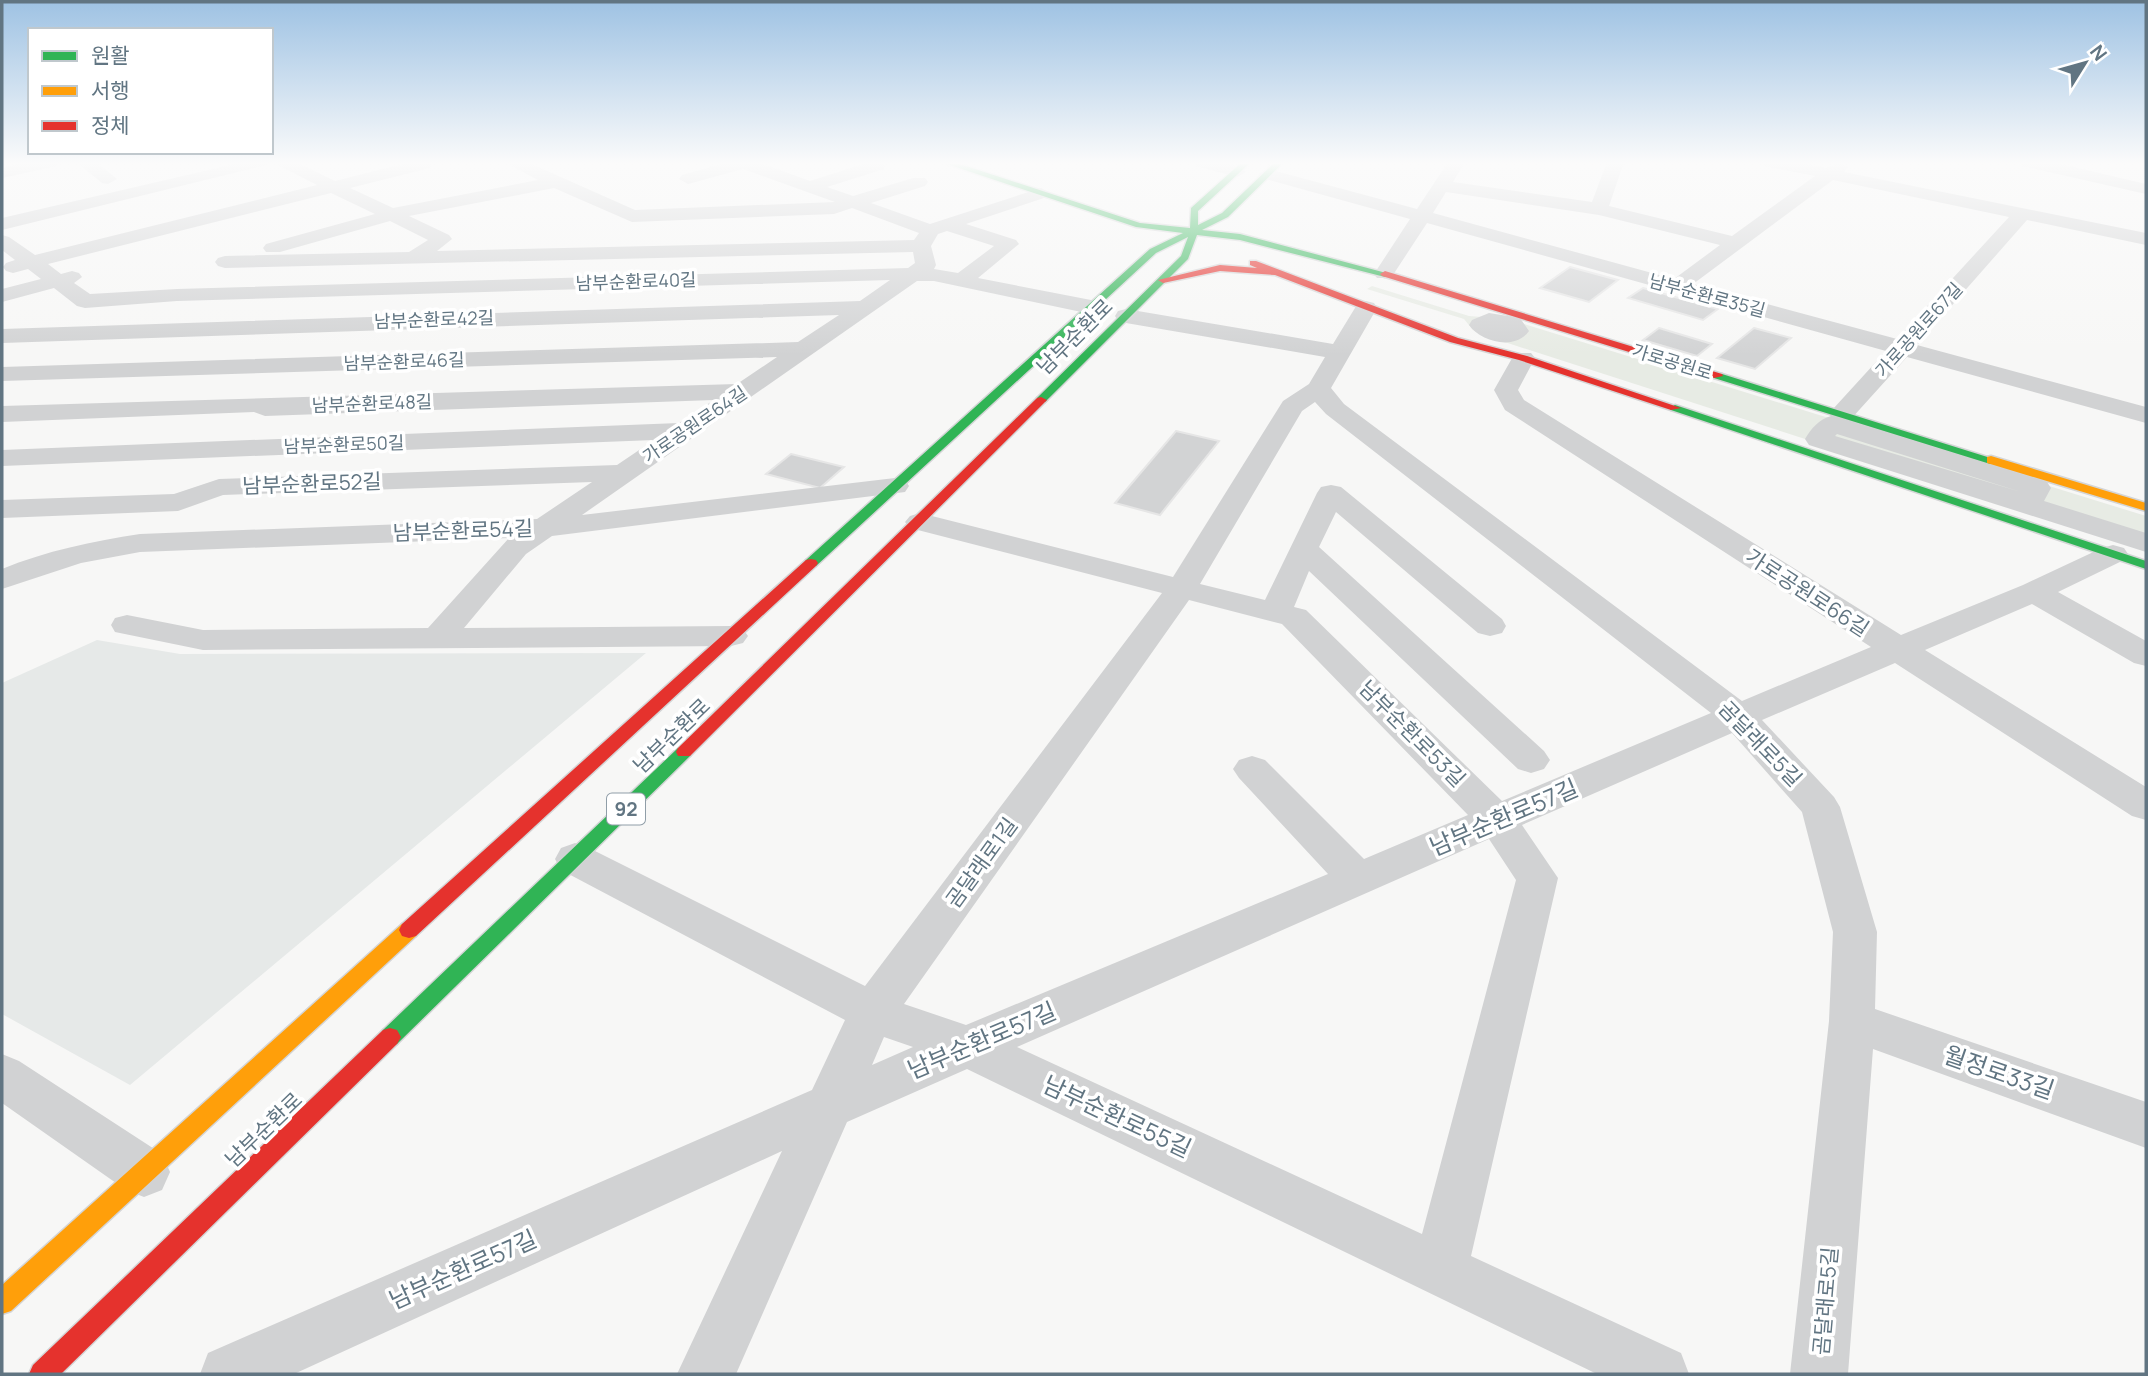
<svg xmlns="http://www.w3.org/2000/svg" width="2148" height="1376" font-family="Manrope,'Noto Sans KR',sans-serif">
  <rect width="100%" height="100%" fill="#f7f7f6"/>
  <path fill="#e6e9e8" d="M97,640L180,654L646,653L130,1085L2,1014V683Z"/>
  <path fill="#e7ebe4" d="M1372,286L1469,316L1508,319L2146,516V549L1483,335L1473,330L1464,319L1367,289Z"/>
  <path fill="#d2d3d4" stroke="#e6e6e6" stroke-width="2" d="M1570,267L1618,280L1589,302L1540,288Z
    M1643,288L1718,309L1703,320L1628,298Z
    M1659,328L1712,344L1697,356L1643,340Z
    M1754,328L1791,338L1755,369L1717,358Z
    M1176,431L1219,441L1160,515L1115,503Z
    M791,454L844,467L820,488L766,474Z"/>
  <g fill="none" stroke-linecap="round" stroke-linejoin="round">
    <g stroke="#d4d5d6" stroke-width="3">
      <path id="fast" d="M941,162H954L1140,223L1190,228L1191,208L1242,162H1251L1198,211V225L1222,213L1275,162H1284L1228,217L1202,230L1240,234L1390,274L1385,277L1240,240L1197,235L1188,259L1045,402H1037V398L1181,256L1188,237L1156,253L816,566H806L804,563L806,560L1150,249L1183,233L1136,227Z
        M1714,374H1722L1997,460L1991,464L1987,463L1714,378Z
        M1675,405L2146,561V569L1671,410L1669,408Z
        M684,746L690,748L692,752L690,756L397,1044L390,1046L383,1044L379,1037L383,1030L678,748Z"/>
    </g>
    <g stroke="#d4d5d6" stroke-width="3">
      <path id="slow" d="M1991,456L2146,503V511L1987,463V457Z
        M409,922L416,924L419,930L416,936L11,1311L2,1314V1285L402,924Z"/>
    </g>
    <g stroke="#d4d5d6" stroke-width="3">
      <path id="jam" d="M1250,261H1256L1458,338L1527,356L1681,408L1671,410L1519,360L1450,342L1275,275L1220,271L1163,283L1158,280L1220,265L1257,268L1250,265Z
        M1385,271L1722,374L1723,376L1714,378L1382,276L1380,274Z
        M1041,397L1047,400L1045,402L690,756H678L676,752L678,748L1037,398Z
        M811,559L816,560L818,563L816,566L416,936L409,938L402,936L399,930L402,924L806,560Z
        M390,1028L397,1030L401,1037L397,1044L61,1374H29L33,1365L383,1030Z"/>
    </g>
    <path fill="#d1d2d3" fill-rule="evenodd" d="M26,162H59L57,166L2,178V168Z
      M76,162H96L117,179L108,184L102,183Z
      M243,162H296L335,181L410,162H431L430,168L350,188L393,208L538,180L504,162H527L635,210L835,202L743,169L688,184L679,179L682,175L728,162H758L810,181L869,162H885L884,169L827,187L853,196L913,178H925L928,182L925,186L871,203L930,224L1041,188L1050,193L1047,197L966,224L1016,240L1019,244L978,278L1091,300L1099,302L1102,307L1099,312L1091,314L934,281H917L582,515L895,478L905,480L909,486L905,492L552,536L526,554L464,628L731,626L743,629L748,636L743,643L731,646L203,650L115,632L111,625L115,618L127,615L203,630L428,628L509,538L140,552L81,563L2,589V569C46,551 93,541 140,534L537,519L592,482L223,495L178,511L2,518V500L174,494L219,479L617,465L654,440L2,466V450L679,423L714,400L265,416L254,412L2,422V406L737,384L777,357L2,381V367L798,342L839,315L2,343V329L860,301L890,280L177,301L85,308L77,306L54,288L2,302V289L41,279L28,269L13,273L6,271L3,267L6,263L15,260L2,250V235L9,237L35,255L317,185L274,163L2,230V218ZM554,188L632,222L834,214L852,208L919,233L914,240L437,251L452,239L449,235L409,216ZM331,193L375,214L266,244L263,248L266,252H280L390,221L428,240L409,252L225,256L218,258L215,262L218,266L225,268L913,252L915,263L908,268L177,289L90,294L74,283L82,277L79,273L72,271L61,274L48,264ZM947,231L994,246L958,273L934,269L936,265L931,246L938,234Z
      M1194,162C1210,162 1233,160 1246,172L1237,177L1196,166Z
      M1448,162H1465L1453,182L1592,202L1607,162H1624L1609,206L1732,236L1815,176L1764,166L1762,162H1797L1826,168L1841,162L1848,167L1844,172L2146,233V245L2027,220L1917,345L2146,407V423L1907,357L1851,419L1847,420L2047,482L2051,488L2044,501L2146,533V552L1809,445L1805,439C1811,429 1819,419 1831,416L1829,414L1833,409L1886,351L1427,223L1391,278H1377L1374,274L1410,219L1262,178L1259,174L1268,169L1417,209ZM1833,180L2009,217L1897,339L1693,284ZM1446,192L1599,215L1720,245L1674,279L1433,213ZM1837,434L2021,492L1835,436Z
      M2020,162H2052L2146,184V194L2022,166Z
      M1366,301L1374,303L1377,308L1331,388L1344,404L1742,701L1871,647L1505,410L1494,390L1515,353H1531L1535,358L1518,390L1524,400L1901,635L2023,585L2102,548L2113,545L2124,548L2128,554L2124,560L2058,592L2146,641V666L2134,663L2032,604L1925,650L2146,787V820L2132,816L1895,663L1762,720L1834,797L1840,807L1877,932L1875,1009L2146,1102V1148L1873,1049L1848,1374H1790L1829,1021L1833,932L1802,812L1732,733L1522,825L1558,878L1471,1256L1681,1353L1689,1374H1597L967,1069L847,1122L736,1374H677L782,1151L294,1374H200L208,1353L812,1090L845,1020L561,870L555,859L561,848L575,843L589,848L865,986L1162,593L910,528L905,522L910,516L920,513L1173,577L1283,401L1309,384L1325,357L1126,323L1118,321L1115,316L1118,311L1126,309L1333,344L1358,303ZM1315,402L1326,414L1711,713L1502,801L1306,610L1294,607L1309,571L1518,769L1531,773L1544,769L1550,760L1544,751L1319,547L1336,512L1478,633L1490,636L1502,633L1506,626L1502,619L1341,487L1331,485L1321,487L1317,493L1265,600L1200,584L1302,411ZM1189,600L1282,624L1468,815L1364,859L1265,760L1252,756L1239,760L1233,769L1239,778L1328,874L966,1025L904,1004ZM1489,839L1516,880L1422,1234L1017,1047ZM884,1037L913,1047L872,1065Z
      M1489,313L1520,318L1529,331C1515,351 1481,342 1469,325L1472,320Z
      M2,1054L19,1061L162,1154L170,1172L162,1190L144,1197L126,1190L2,1103Z"/>
    <use href="#fast" fill="#30b455" fill-rule="evenodd"/>
    <use href="#slow" fill="#ff9f0a" fill-rule="evenodd"/>
    <use href="#jam" fill="#e5322d" fill-rule="evenodd"/>
  </g>
  <linearGradient id="sky" x2="0" y2="1"><stop stop-color="#9ec2e3"/><stop offset="0.46" stop-color="#fbfbfb"/><stop offset="1" stop-color="#fbfbfb" stop-opacity="0"/></linearGradient>
  <rect width="2148" height="355" fill="url(#sky)"/>
  <g text-anchor="middle" stroke-width="7" stroke-linejoin="round" paint-order="stroke">
    <g font-size="18" fill="#617582" stroke="#fff">
      <text transform="translate(636 282) rotate(-2)" y="6">남부순환로40길</text>
      <text transform="translate(1707 296) rotate(15)" y="6">남부순환로35길</text>
      <text transform="translate(434 320) rotate(-2)" y="6">남부순환로42길</text>
      <text transform="translate(1919 330) rotate(-48)" y="6">가로공원로67길</text>
      <text transform="translate(404 362) rotate(-2)" y="6">남부순환로46길</text>
      <text transform="translate(1672 362) rotate(17)" y="6">가로공원로</text>
      <text transform="translate(372 404) rotate(-2)" y="6">남부순환로48길</text>
      <text transform="translate(695 425) rotate(-34)" y="6">가로공원로64길</text>
      <text transform="translate(344 445) rotate(-2)" y="6">남부순환로50길</text>
    </g>
    <rect fill="#fff" stroke="#909ea8" stroke-width="2" x="607" y="793.5" width="38" height="31" rx="5"/>
    <g font-size="19" font-weight="bold" fill="#617582">
      <text x="626" y="816">92</text>
    </g>
    <g font-size="21" fill="#617582" stroke="#fff">
      <text transform="translate(1075 337) rotate(-45)" y="7">남부순환로</text>
      <text transform="translate(312 484) rotate(-2)" y="7">남부순환로52길</text>
      <text transform="translate(463 531) rotate(-2)" y="7">남부순환로54길</text>
      <text transform="translate(1807 593) rotate(33)" y="7">가로공원로66길</text>
      <text transform="translate(1412 734) rotate(45)" y="7">남부순환로53길</text>
      <text transform="translate(672 736) rotate(-44)" y="7">남부순환로</text>
      <text transform="translate(1760 744) rotate(46)" y="7">곰달래로5길</text>
      <text transform="translate(982 863) rotate(-54)" y="7">곰달래로1길</text>
      <text transform="translate(264 1130) rotate(-44)" y="7">남부순환로</text>
      <text transform="translate(1826 1301) rotate(-85)" y="7">곰달래로5길</text>
    </g>
    <g font-size="24" fill="#617582" stroke="#fff">
      <text transform="translate(1504 818) rotate(-23)" y="8">남부순환로57길</text>
      <text transform="translate(982 1041) rotate(-23)" y="8">남부순환로57길</text>
      <text transform="translate(1999 1073) rotate(19)" y="8">월정로33길</text>
      <text transform="translate(1117 1117) rotate(25)" y="8">남부순환로55길</text>
      <text transform="translate(463 1270) rotate(-24)" y="8">남부순환로57길</text>
    </g>
  </g>
  <rect width="2148" height="1376" fill="none" stroke="#617582" stroke-width="7"/>
  <rect x="28" y="28" width="245" height="126" fill="#ffffff" stroke="#c0c8cd" stroke-width="2"/>
  <rect x="42" y="51" width="35" height="10" fill="#30b455" stroke="#c0c8cd" stroke-width="2"/>
  <text x="91" y="63" font-size="21" fill="#617582">원활</text>
  <rect x="42" y="86" width="35" height="10" fill="#ff9f0a" stroke="#c0c8cd" stroke-width="2"/>
  <text x="91" y="98" font-size="21" fill="#617582">서행</text>
  <rect x="42" y="121" width="35" height="10" fill="#e5322d" stroke="#c0c8cd" stroke-width="2"/>
  <text x="91" y="133" font-size="21" fill="#617582">정체</text>
  <g transform="translate(2085 63) rotate(53)" stroke="#ffffff" stroke-width="5" paint-order="stroke">
  <path d="M0-5L12 26L0 18L-12 26Z" fill="#617582"/>
  <text y="-10" font-size="19" font-weight="bold" text-anchor="middle" fill="#617582">N</text>
  </g>
</svg>
